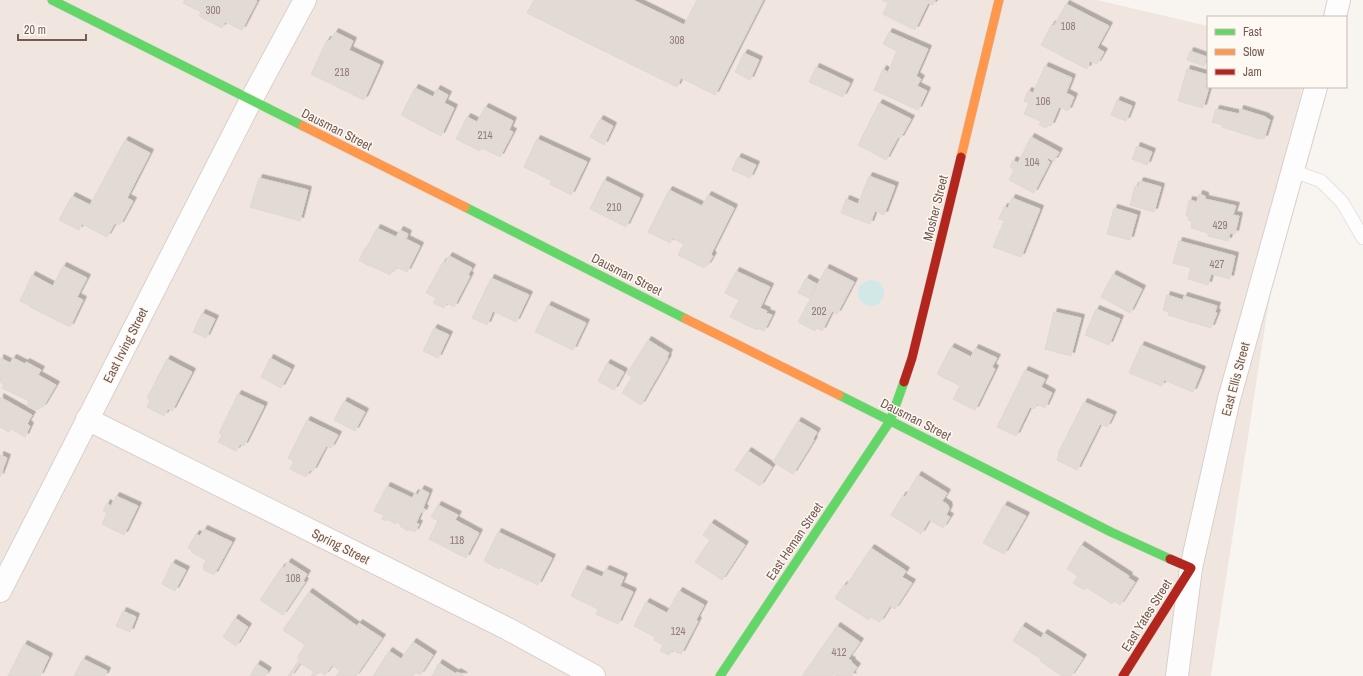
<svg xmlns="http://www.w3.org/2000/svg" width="1363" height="676" font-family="'Archivo Narrow',sans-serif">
  <defs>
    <filter id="shadow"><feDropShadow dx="3.5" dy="-3.5" stdDeviation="0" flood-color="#0004"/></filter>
  </defs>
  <rect width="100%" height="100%" fill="#f8f4f0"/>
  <path fill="#f0e6df" d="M0,0H1097L1208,26V87H1302L1211,676H0Z"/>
  <path fill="#d2e7e8" d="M858 293a13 13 0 1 1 26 0a13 13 0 1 1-26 0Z"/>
  <path fill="#e2dad5" stroke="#e0d7d3" filter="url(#shadow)" d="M185,0H256L257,1L242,30L225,22L222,28L199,16L201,12L183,3Z
    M534,0H633L684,25L697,0H763L715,95L681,78L677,87L527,13Z
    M882,0H935L933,5L928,3L915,30L883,14L888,3Z
    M1066,4L1109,26L1097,48L1104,52L1097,64L1090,61L1087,69L1041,45L1052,24L1054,26Z
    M335,32L353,41L349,50L380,65L364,100L311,74L327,40L330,41Z
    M889,32L928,49L916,76L921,79L917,86L927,91L918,110L874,90L883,69L888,72L897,51L883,44Z
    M1190,51L1207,57L1204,66L1187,60Z
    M744,53L759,60L750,80L735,72Z
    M1045,66L1072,78L1066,93L1074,97L1068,111L1059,107L1051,126L1048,125L1046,128L1039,125L1041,121L1024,114L1029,103L1024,101L1028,91L1033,93Z
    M816,67L850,83L843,97L809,82Z
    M1187,69L1208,75L1209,87L1203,108L1178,101Z
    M415,88L433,97L437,89L448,95L444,103L454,108L441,136L401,115Z
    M1117,100L1132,106L1126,121L1111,115Z
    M879,103L911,119L900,139L898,137L886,160L858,145Z
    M485,107L513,121L509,130L513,132L500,157L482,148L480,151L456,139L467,117L477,122Z
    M1216,109L1239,114L1240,109L1266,117V118L1270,120L1264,139L1260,137V139L1222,127L1223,125L1212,122Z
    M600,119L613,126L604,145L590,137Z
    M1031,137L1059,152L1054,161L1048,158L1047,160L1050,162L1034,193L1009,180L1014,170L1010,167L1013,160L1018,163Z
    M537,139L587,162L571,195L550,184L552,181L524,167Z
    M125,140L150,153L127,198L133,201L120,225L115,223L107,237L82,224L79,230L59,220L72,196L90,205Z
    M1137,146L1152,152L1147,165L1132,159Z
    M738,157L756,165L750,178L732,170Z
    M869,176L895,186L884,215L875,211L870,224L841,213L846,199L858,204Z
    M259,178L308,190L300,221L250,207Z
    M604,180L640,198L626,227L590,209Z
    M1140,181L1161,187L1154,212L1130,205L1135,186L1138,187Z
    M669,190L702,206L708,195L734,208L711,254L713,256L707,266L705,265L704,268L678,255L684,244L672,238L670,243L648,232Z
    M1199,194L1205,196V199L1236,206L1233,215L1239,216L1235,234L1230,233L1228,241L1208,236V233L1191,228L1192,221L1188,220L1189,216H1186L1189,200L1197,202Z
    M1012,198L1040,209L1021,257L993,247L1004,221L999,219L1004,207L1008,208Z
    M1114,208L1137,215L1130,240L1107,234Z
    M377,228L396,237L400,230L408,234L406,239L420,246L407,272L396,267L394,272L392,271L390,275L371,266H369L359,260L365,248L366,249Z
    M1179,241L1235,256L1230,279L1211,274L1208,285L1188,279L1191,268L1173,263Z
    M449,256L472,268L468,275L470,276L454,307L447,303L444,308L433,303L436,298L426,293L443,262L445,263Z
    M63,266L87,278L77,297L83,300L70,327L30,307L31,306L20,301L32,275L53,286Z
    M826,268L854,282L837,314L832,311L822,331L816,328L815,331L798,322Z
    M736,271L770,287L760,308L767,311L766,313L772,315L764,331L758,328L757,330L730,317L739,300L725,293Z
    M1113,274L1142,289L1130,313L1101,297Z
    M491,278L529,295L516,322L493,311L487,325L472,318Z
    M806,278L817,284L809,298L798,293Z
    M1167,295L1183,300L1184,296L1217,306L1215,312L1217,313L1211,328L1168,315L1169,312L1163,310Z
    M548,305L586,323L573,350L535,332Z
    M1096,309L1120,319L1109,345L1085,335Z
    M1054,312L1081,318L1071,356L1045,349Z
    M202,313L215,319L206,338L193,332Z
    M434,328L449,335L438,358L423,351Z
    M648,340L669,353L667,357L668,358L641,405L622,393L632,377L627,374Z
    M1141,345L1202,370L1193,392L1164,380L1162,386L1129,373Z
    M951,347L971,357L975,348L997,358L992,367L995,369L975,410L953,399L960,386L937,374Z
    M0,358L10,363L13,358L25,364L26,362L41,370L38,375L56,385L43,407L35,410L27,406L29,401L2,388L4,384L0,382Z
    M270,358L291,369L281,388L261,377Z
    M167,359L192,372L172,411L168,409L164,416L147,407L150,400L147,398Z
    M607,363L624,372L614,390L598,381Z
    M1025,370L1045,379L1041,387L1052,393L1045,408L1037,404L1034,409L1030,407L1016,436L997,427Z
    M238,394L264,406L244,446L240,444L236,451L218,442L222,435L219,433Z
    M0,397L32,415L27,424L30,426L25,437L11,429L9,432L0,427Z
    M344,401L365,412L355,431L334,420Z
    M1084,402L1113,415L1107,427L1100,424L1077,470L1057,460L1059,454L1058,453Z
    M307,420L338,435L331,448L326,446L313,471L310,470L306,477L290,469L294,461L288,458Z
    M798,421L817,432L813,439L814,440L793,474L773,462Z
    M748,451L772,467L760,486L735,470Z
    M0,455L7,458L0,477Z
    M918,475L947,493L942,501L948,505L949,509L946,515L950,517L943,528L929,520L921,534L891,515L903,495L905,497Z
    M387,486L412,498L415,493L418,495L421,489L429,493L423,508L425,509L423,513L421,512L416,523L419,524L415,532L409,529L408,531L400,526L401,525L397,522L396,524L388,520V518L386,521L382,519L384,515L374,511Z
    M116,496L138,506L124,535L102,524L107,513L103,511L107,503L111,506Z
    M438,505L458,515L455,520L479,533L466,558L429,539L438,521L431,517Z
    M1004,505L1026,516L1004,554L983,543Z
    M711,523L745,545L722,580L695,562L710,540L703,535Z
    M204,529L232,542L214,575L204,570L203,566L206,560L191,552L192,550L188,548L196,534L200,536Z
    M498,532L552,558L538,585L500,567L499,569L484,561Z
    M1081,545L1129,576L1128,578L1135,582L1120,605L1114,601L1112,604L1086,587L1084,590L1073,583L1078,576L1067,569Z
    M871,548L906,571L902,577L912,583L895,609L890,606L880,622L871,617L869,620L835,598L844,585L846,586Z
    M288,562L307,574L303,581L305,582L283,615L260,600L282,567L284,568Z
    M172,563L186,570L175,591L162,584Z
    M584,569L602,577L606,569L624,577L620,586L633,592L618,624L596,614L598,609L571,596Z
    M679,591L704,605L696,620L698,621L681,654L672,650L669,655L660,651L663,645L654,640L655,637L634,626L646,602L667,613Z
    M309,592L357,626L359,623L382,638L356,676H336L340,671L332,665L325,675L319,671L315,676H311L314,672L300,663L291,676H288L300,659L297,658L305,645L283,630Z
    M123,611L136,617L130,632L116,626Z
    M235,618L248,627L236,646L223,637Z
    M837,626L860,642L848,659L852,661L851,662L857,667L851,675L853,676H836L833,674L832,676H802Z
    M1022,626L1041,638L1044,633L1083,658L1071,676H1062L1040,661L1041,659L1013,641Z
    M413,642L433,655L420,675L416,672L413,676H373L389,651L401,659Z
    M24,644L49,657L40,676H8Z
    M83,659L107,671L105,676H74Z
    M439,663L456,674L457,672L464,676H432Z
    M257,664L268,671L265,676H250Z"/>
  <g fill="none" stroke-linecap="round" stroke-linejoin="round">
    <g stroke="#d7d0cc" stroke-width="14">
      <path id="lane" d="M1293,171L1321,181L1342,202L1363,238"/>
    </g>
    <g stroke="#d7d0cc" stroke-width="24">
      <path id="street" d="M1335,17L1339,0
        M87,419L508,629L594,676
        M0,591L251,100L305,0
        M1177,676L1191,568L1229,399L1316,87"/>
    </g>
    <g stroke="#d8d0cc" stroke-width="10">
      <path id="fast" d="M52,0L303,126
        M465,207L686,319
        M839,395L1111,532L1170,559
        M720,676L890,421L904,382"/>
    </g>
    <g stroke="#d8d0cc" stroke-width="10">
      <path id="slow" d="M303,126L465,207
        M961,157L999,0
        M686,319L839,395"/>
    </g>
    <g stroke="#d8d0cc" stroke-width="10">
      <path id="jam" d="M904,382L912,358L961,157
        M1123,676L1191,568L1170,559"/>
    </g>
    <use href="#lane" stroke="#fefdfd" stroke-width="13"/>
    <use href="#street" stroke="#fefdfd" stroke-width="22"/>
    <use href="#fast" stroke="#63d668" stroke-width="9"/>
    <use href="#slow" stroke="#ff974d" stroke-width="9"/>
    <use href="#jam" stroke="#b3261e" stroke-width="9"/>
  </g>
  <g text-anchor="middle" stroke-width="3" stroke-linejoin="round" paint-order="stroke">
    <g font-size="11" fill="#927d75">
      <text x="213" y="14">300</text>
      <text x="1068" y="30">108</text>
      <text x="677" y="44">308</text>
      <text x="342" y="76">218</text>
      <text x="1043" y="105">106</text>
      <text x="485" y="139">214</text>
      <text x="1032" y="166">104</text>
      <text x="614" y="211">210</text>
      <text x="1220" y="229">429</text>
      <text x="1217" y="268">427</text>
      <text x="819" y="315">202</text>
      <text x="457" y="544">118</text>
      <text x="293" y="582">108</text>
      <text x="678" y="635">124</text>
      <text x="839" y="656">412</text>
    </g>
    <g font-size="13" fill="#755a51" stroke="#fef9f3">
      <text transform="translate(337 129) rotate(27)" y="5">Dausman Street</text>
      <text transform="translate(935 208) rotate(-76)" y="5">Mosher Street</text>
      <text transform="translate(627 274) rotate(27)" y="5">Dausman Street</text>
      <text transform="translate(125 345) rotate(-63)" y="5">East Irving Street</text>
      <text transform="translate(1235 379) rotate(-75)" y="5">East Ellis Street</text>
      <text transform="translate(916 419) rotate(27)" y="5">Dausman Street</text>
      <text transform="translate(794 541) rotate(-56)" y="5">East Heman Street</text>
      <text transform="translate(341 546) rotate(27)" y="5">Spring Street</text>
      <text transform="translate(1146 615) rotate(-58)" y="5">East Yates Street</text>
    </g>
  </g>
  <rect x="1207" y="16" width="140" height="72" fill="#fef9f3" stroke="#c7b9b2"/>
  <rect x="1215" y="29" width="20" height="6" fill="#63d668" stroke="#c7b9b2"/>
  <text x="1243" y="36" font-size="12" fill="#755a51">Fast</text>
  <rect x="1215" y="49" width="20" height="6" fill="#ff974d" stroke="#c7b9b2"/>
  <text x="1243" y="56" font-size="12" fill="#755a51">Slow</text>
  <rect x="1215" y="69" width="20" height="6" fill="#b3261e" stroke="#c7b9b2"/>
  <text x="1243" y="76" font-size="12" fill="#755a51">Jam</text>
  <path d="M18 34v6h68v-6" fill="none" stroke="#755a51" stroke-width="2"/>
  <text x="24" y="34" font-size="12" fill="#755a51" stroke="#fef9f3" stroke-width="3" paint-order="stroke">20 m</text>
</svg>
